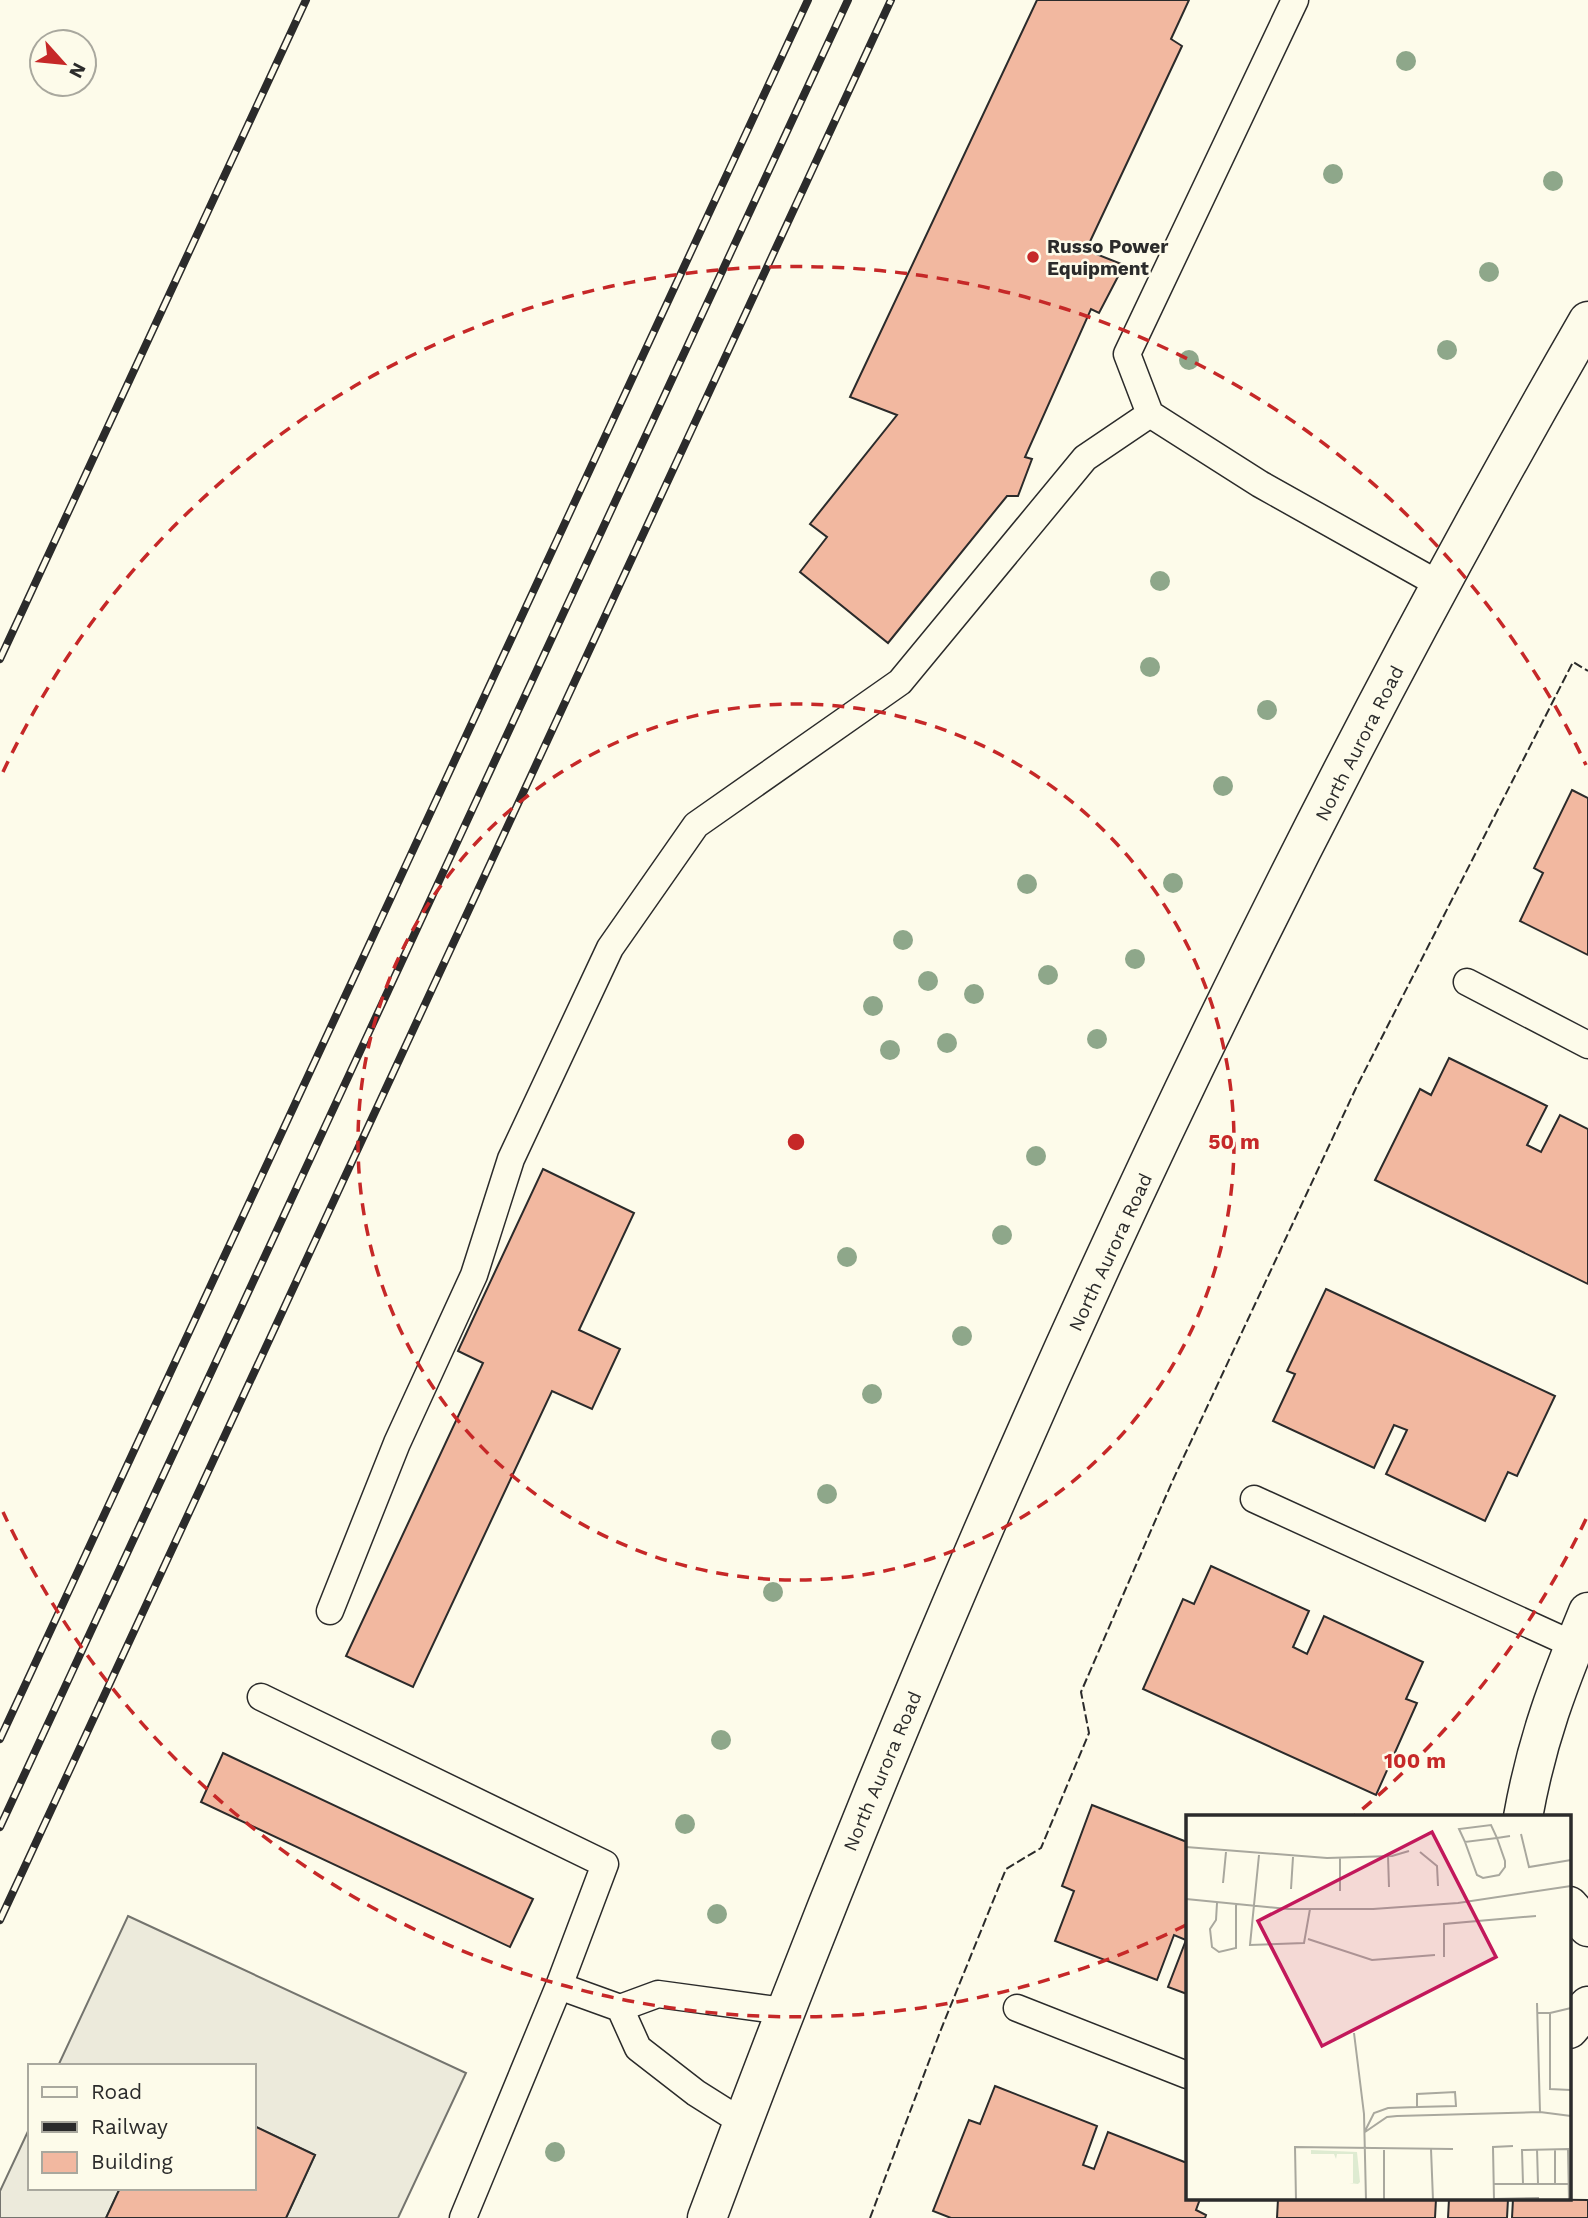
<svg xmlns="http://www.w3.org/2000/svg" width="1588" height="2218" font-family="'Work Sans',sans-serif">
  <rect width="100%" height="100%" fill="#fdfbea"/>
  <path fill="#eceadb" stroke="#74746e" stroke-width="2" d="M128,1916L466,2073L398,2218H286L315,2155L254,2126V2066H58Z
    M30,2127V2188H120L106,2218H0V2191Z"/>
  <path fill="#f2b8a0" stroke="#2b2b2b" stroke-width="2" d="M1037,0H1189L1171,39L1182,46L1086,250L1124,265L1099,313L1091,309L1025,457L1032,459L1018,496H1007L888,643L800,572L827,537L810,524L897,415L850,397Z
    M1572,790L1588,798V955L1520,921L1543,873L1534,868Z
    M1449,1058L1547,1106L1527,1145L1541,1152L1560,1115L1588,1129V1284L1375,1180L1420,1089L1431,1095Z
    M543,1169L634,1213L579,1330L620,1349L592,1409L552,1391L413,1687L346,1656L483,1363L458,1351Z
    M1326,1289L1555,1396L1517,1476L1508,1472L1485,1521L1386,1474L1407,1430L1394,1425L1374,1468L1273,1421L1295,1374L1287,1371Z
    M1211,1566L1309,1611L1293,1647L1307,1654L1324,1616L1423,1662L1406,1699L1417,1703L1376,1795L1143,1689L1183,1599L1194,1604Z
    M223,1753L533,1899L510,1947L201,1802Z
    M1092,1805L1187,1842V1994L1168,1987L1186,1940L1174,1935L1157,1980L1055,1941L1074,1891L1062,1886Z
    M995,2086L1097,2126L1083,2165L1094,2169L1108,2132L1187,2163V2199H1200L1196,2210L1206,2215L1205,2218H951L933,2211L969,2120L980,2124Z
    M254,2126L315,2155L286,2218H106L120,2188H254Z
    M1278,2199H1436L1435,2218H1277Z
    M1449,2199H1508L1507,2218H1448Z
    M1513,2199L1588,2200V2218H1512Z"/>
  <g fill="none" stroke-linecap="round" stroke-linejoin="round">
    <g stroke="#2b2b2b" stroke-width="29">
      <path id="lane" d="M1295,0L1127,354L1150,414L1260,484L1442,586
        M1467,982L1588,1045
        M1254,1499L1574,1645
        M330,1611L397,1443L474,1275L511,1159L610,948L696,825L900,682L1085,458L1150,414
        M261,1697L605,1864L559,1986L463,2218
        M559,1986L620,2008L658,1994L784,2011
        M620,2008L638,2048L696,2093L742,2122
        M1017,2008L1187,2075"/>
    </g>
    <g stroke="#2b2b2b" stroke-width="41">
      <path id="street" d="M1523,1817C1537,1739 1558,1685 1588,1612
        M1569,1906L1588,1927
        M1569,2029L1588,2006"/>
    </g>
    <g stroke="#2b2b2b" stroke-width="41">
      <path id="secondary" d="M707,2218C949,1568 1241,922 1588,321"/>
    </g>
    <use href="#lane" stroke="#fdfbea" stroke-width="26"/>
    <use href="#street" stroke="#fdfbea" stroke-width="38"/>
    <use href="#secondary" stroke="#fdfbea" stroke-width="38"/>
    <g stroke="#2b2b2b" stroke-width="8">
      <path id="rail" d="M0,659L306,0
        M0,1739L808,0
        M0,1827L848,0
        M0,1920L891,0"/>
    </g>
    <use href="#rail" stroke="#fdfbea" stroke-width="5" stroke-dasharray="16" stroke-linecap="butt"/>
    <path stroke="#2b2b2b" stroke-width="2" stroke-dasharray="9 3.5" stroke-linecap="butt" d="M870,2218L940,2032L1006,1869L1041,1848L1089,1733L1081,1692L1172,1482L1356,1088L1573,662L1588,671"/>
  </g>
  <g fill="#8ea78a">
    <circle cx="1406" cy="61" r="10"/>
    <circle cx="1333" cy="174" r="10"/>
    <circle cx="1553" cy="181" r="10"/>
    <circle cx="1489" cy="272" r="10"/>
    <circle cx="1447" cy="350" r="10"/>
    <circle cx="1189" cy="360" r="10"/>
    <circle cx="1160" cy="581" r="10"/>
    <circle cx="1150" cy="667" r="10"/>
    <circle cx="1267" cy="710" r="10"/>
    <circle cx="1223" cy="786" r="10"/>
    <circle cx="1173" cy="883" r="10"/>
    <circle cx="1027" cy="884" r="10"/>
    <circle cx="903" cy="940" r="10"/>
    <circle cx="1135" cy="959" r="10"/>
    <circle cx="1048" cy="975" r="10"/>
    <circle cx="928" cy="981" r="10"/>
    <circle cx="974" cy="994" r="10"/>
    <circle cx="873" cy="1006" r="10"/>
    <circle cx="1097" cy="1039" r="10"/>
    <circle cx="947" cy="1043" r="10"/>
    <circle cx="890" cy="1050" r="10"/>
    <circle cx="1036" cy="1156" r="10"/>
    <circle cx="1002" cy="1235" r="10"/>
    <circle cx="847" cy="1257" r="10"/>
    <circle cx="962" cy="1336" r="10"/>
    <circle cx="872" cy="1394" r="10"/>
    <circle cx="827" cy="1494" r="10"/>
    <circle cx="773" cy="1592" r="10"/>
    <circle cx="721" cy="1740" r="10"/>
    <circle cx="685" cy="1824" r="10"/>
    <circle cx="717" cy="1914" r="10"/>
    <circle cx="555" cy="2152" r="10"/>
  </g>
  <g fill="none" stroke="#c62828" stroke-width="3.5" stroke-dasharray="12 9">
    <circle cx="796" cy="1142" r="438"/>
    <path d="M1586 1519A875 875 0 0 1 1353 1817M1186 1925A875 875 0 0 1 3 1512M3 772A875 875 0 0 1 1586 765"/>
  </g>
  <circle fill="#c62828" stroke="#fdfbea" stroke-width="2.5" cx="1033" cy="257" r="7"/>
  <g text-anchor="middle" stroke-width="5" stroke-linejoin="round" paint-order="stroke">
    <g font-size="19" font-weight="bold" fill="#2b2b2b" stroke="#fdfbea" text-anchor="start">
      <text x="1047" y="253">Russo Power<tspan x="1047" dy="22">Equipment</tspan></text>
    </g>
    <g font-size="19" fill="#2b2b2b" stroke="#fdfbea">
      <text transform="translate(1359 743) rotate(-63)" y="7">North Aurora Road</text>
      <text transform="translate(1110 1252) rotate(-65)" y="7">North Aurora Road</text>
      <text transform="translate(882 1771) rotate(-67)" y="7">North Aurora Road</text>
    </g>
  </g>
  <g transform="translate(1186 1815)">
    <rect width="385" height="385" fill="#fdfbea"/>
    <path d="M125,335L171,337L174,367L172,369L163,368H167V339H151L150,344L148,339H125Z" fill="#deebd1"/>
    <path fill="none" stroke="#a9a89e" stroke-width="2" d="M335,19L343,52L385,45M279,27L291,60L297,63L313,60L319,52V46L311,23L305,10L273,14L279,27L311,23L324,21M0,32L141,43L206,41L223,36M234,37L251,51L252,71M73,40L64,130L118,128L124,94M202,41L203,72M37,68L40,37M105,74L107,42M154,76V43M0,84L102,94H187L272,88L385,71M31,88L30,105L24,114L26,132L33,137L50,133V90M122,124L186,145L249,140M258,142V109L350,101M351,188L354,297M351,198H364V274M364,198L385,193M168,218L178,299L180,385M363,274L385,275M179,316L188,298L202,293L231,292L270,291L269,277L231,279V292M179,317L201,302L211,301L354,297L385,301M245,334L247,385M351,334L352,369M369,334V369M198,335V385M308,369H383M337,369L336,335L382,334L383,385M308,384L353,383M110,385L109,332L267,334M308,385L307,332L327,331"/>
    <path fill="#c2185b" fill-opacity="0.15" stroke="#c2185b" stroke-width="3.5" d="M246,17L310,142L136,231L72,106Z"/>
    <rect width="385" height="385" fill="none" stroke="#2b2b2b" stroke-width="3.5"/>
  </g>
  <circle cx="796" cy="1142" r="10" fill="#c62828" stroke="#fdfbea" stroke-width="3.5"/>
  <g font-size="21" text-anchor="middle" font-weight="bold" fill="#c62828" stroke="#fdfbea" stroke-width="5" stroke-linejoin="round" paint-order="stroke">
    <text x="1234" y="1149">50 m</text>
    <text x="1415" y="1768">100 m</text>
  </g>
  <rect x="28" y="2064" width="228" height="126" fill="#fdfbea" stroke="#a9a89e" stroke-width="2"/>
  <rect x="42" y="2087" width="35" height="10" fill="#fdfbea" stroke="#a9a89e" stroke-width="2"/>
  <text x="91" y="2099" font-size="21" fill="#2b2b2b">Road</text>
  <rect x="42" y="2122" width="35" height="10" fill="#2b2b2b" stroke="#a9a89e" stroke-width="2"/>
  <text x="91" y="2134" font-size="21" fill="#2b2b2b">Railway</text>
  <rect x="42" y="2152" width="35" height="21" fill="#f2b8a0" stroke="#a9a89e" stroke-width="2"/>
  <text x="91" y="2169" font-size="21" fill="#2b2b2b">Building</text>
  <g transform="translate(63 63) rotate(117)"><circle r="33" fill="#fdfbea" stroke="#a9a89e" stroke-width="2"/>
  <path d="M0-5L12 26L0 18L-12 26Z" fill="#c62828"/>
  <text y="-10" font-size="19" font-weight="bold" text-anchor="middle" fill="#2b2b2b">N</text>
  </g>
</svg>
